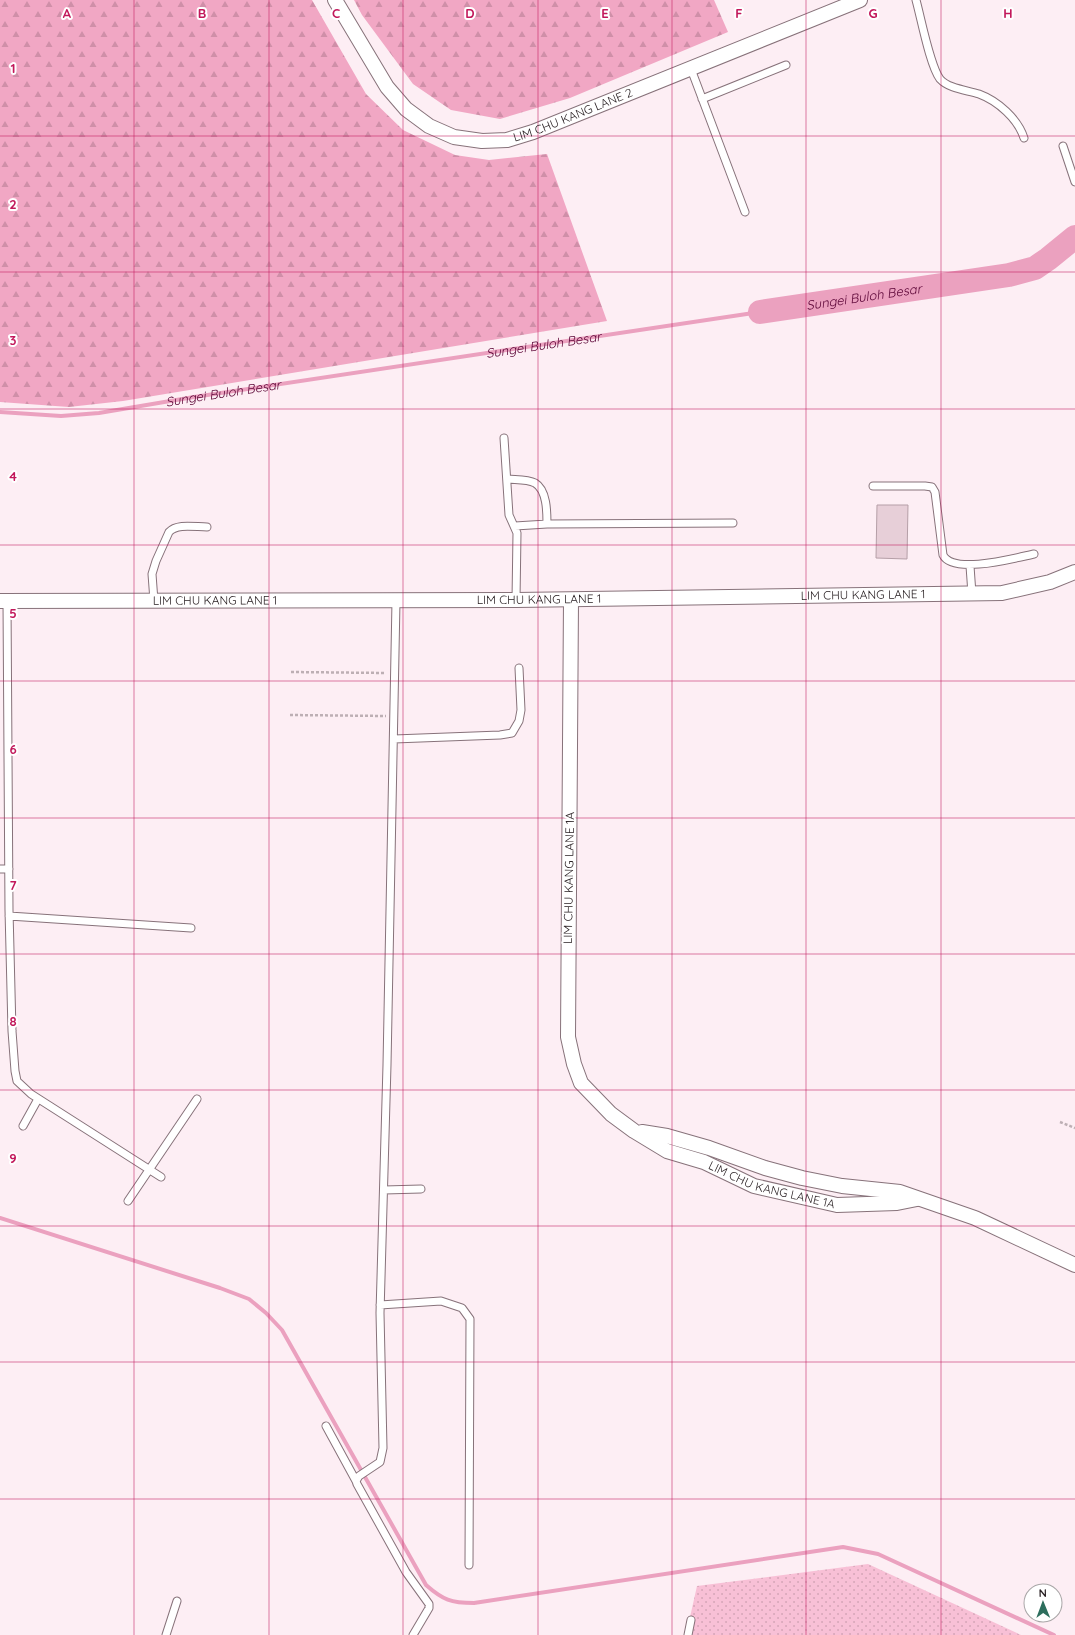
<svg xmlns="http://www.w3.org/2000/svg" width="1075" height="1635" font-family="Quicksand,sans-serif">
  <defs>
    <pattern id="grass-dots" width="8" height="8" patternUnits="userSpaceOnUse"><rect width="8" height="8" fill="#f8c0d6"/><path d="M2 2h.1M6 6h.1" fill="none" stroke="#d5a5b7" stroke-width="1.8" stroke-linecap="round"/></pattern>
    <pattern id="forest-firs" width="22" height="20" patternUnits="userSpaceOnUse"><rect width="22" height="20" fill="#f1a7c4"/><path d="M5 1l3.5 6h-7zM16 11l3.5 6h-7z" fill="#cf8fa8"/></pattern>
  </defs>
  <rect width="100%" height="100%" fill="#fdeef4"/>
  <path fill="url(#grass-dots)" d="M868,1564L1021,1635H686L697,1586Z"/>
  <path fill="url(#forest-firs)" d="M0,0H312L366,94L403,130L455,155L489,160L547,154L607,321L123,401L69,407L0,402Z
    M354,0H714L728,32L570,98L500,119L451,110L413,84L362,15Z"/>
  <g fill="none" stroke-linecap="round" stroke-linejoin="round">
    <g stroke="#eba1bf" stroke-width="4">
      <path id="s1" d="M0,412L61,416L99,413L194,397L760,312"/>
      <path d="M0,1218L220,1288L249,1299L266,1313L282,1330L426,1585C443,1600 451,1603 474,1603L843,1547L878,1554L1054,1635"/>
    </g>
    <path stroke="#eba1bf" stroke-width="24" id="s2" d="M760,312L1009,275L1035,268L1048,259L1075,237"/>
  </g>
  <path fill="#e7cfd8" stroke="#b59fa7" d="M877,505H908L907,559L876,558Z"/>
  <g fill="none" stroke-linecap="round" stroke-linejoin="round">
    <g stroke="#87727a" stroke-width="9">
      <path id="lane" d="M916,0C921,18 930,66 940,79C949,89 967,90 979,94C998,101 1018,119 1024,138
        M691,69L745,212
        M702,99L786,65
        M1063,146L1075,182
        M504,438L509,515L517,533L516,600
        M507,479C515,480 527,479 535,483C547,490 547,512 547,524
        M873,486H925L932,487L935,492L943,555C953,575 1015,558 1034,554
        M515,526L547,524L733,523
        M970,566L972,594
        M7,601L9,910L12,1031L15,1071L17,1081L31,1094L161,1177
        M154,601L152,574L156,561L169,532C177,523 195,527 207,527
        M396,601L387,1065L380,1313L383,1448L380,1462L359,1476L356,1481L357,1484L406,1572L429,1604V1608L413,1635
        M394,739L500,735L512,733L519,721L521,710L519,668
        M0,869H9
        M9,916L191,928
        M23,1126L38,1099
        M384,1190L421,1189
        M128,1201L197,1099
        M380,1305L441,1301L462,1308L470,1319L469,1565
        M326,1426L356,1481
        M166,1635L177,1601
        M688,1635L691,1620"/>
    </g>
    <g stroke="#87727a" stroke-width="16">
      <g id="street">
        <path id="s3" d="M335,0L387,87L406,109L429,126L454,137L482,141L507,140L533,132L860,0"/>
        <path id="s4" d="M571,600L568,1037L574,1064L581,1083L611,1114L634,1131L667,1151L704,1162L754,1186L837,1205L897,1203L917,1199"/>
        <path id="s5" d="M0,601L516,600L1002,593L1050,582L1075,572"/>
        <path d="M642,1132L667,1136L709,1148L765,1168L802,1178L842,1186L900,1192L975,1218L1075,1265"/>
      </g>
    </g>
    <path stroke="#bdafb4" stroke-width="2.5" stroke-dasharray="3 2" stroke-linecap="butt" d="M291,672L386,673
      M290,715L386,716
      M1060,1122L1075,1128"/>
    <use href="#lane" stroke="#fff" stroke-width="7"/>
    <use href="#street" stroke="#fff" stroke-width="14"/>
  </g>
  <path fill="none" stroke="#c2185b" stroke-width="1" stroke-opacity="0.55" d="M134,0V1635M269,0V1635M403,0V1635M538,0V1635M672,0V1635M806,0V1635M941,0V1635M0,136H1075M0,272H1075M0,409H1075M0,545H1075M0,681H1075M0,818H1075M0,954H1075M0,1090H1075M0,1226H1075M0,1362H1075M0,1499H1075"/>
  <g text-anchor="middle" stroke-width="4" stroke-linejoin="round" paint-order="stroke">
    <g font-size="12" fill="#292023" stroke="#fff">
      <text dy="4" stroke="none"><textPath href="#s3" startOffset="310">LIM CHU KANG LANE 2</textPath></text>
      <text dy="4" stroke="none"><textPath href="#s5" startOffset="863">LIM CHU KANG LANE 1</textPath></text>
      <text dy="4" stroke="none"><textPath href="#s5" startOffset="539">LIM CHU KANG LANE 1</textPath></text>
      <text dy="4" stroke="none"><textPath href="#s5" startOffset="215">LIM CHU KANG LANE 1</textPath></text>
      <text transform="translate(569 878) rotate(-89)" y="4">LIM CHU KANG LANE 1A</text>
      <text dy="4" stroke="none"><textPath href="#s4" startOffset="706">LIM CHU KANG LANE 1A</textPath></text>
    </g>
    <g font-size="13" font-style="italic" fill="#580033" stroke="#fff">
      <text dy="5" stroke="none"><textPath href="#s2" startOffset="105">Sungei Buloh Besar</textPath></text>
      <text dy="5" stroke="none"><textPath href="#s1" startOffset="549">Sungei Buloh Besar</textPath></text>
      <text dy="5" stroke="none"><textPath href="#s1" startOffset="225">Sungei Buloh Besar</textPath></text>
    </g>
  </g>
  <g font-size="13" text-anchor="middle" font-weight="bold" fill="#c2185b" stroke="#fff" stroke-width="4" stroke-linejoin="round" paint-order="stroke">
    <text x="67" y="18">A</text>
    <text x="202" y="18">B</text>
    <text x="336" y="18">C</text>
    <text x="470" y="18">D</text>
    <text x="605" y="18">E</text>
    <text x="739" y="18">F</text>
    <text x="873" y="18">G</text>
    <text x="1008" y="18">H</text>
    <text x="13" y="73">1</text>
    <text x="13" y="209">2</text>
    <text x="13" y="345">3</text>
    <text x="13" y="481">4</text>
    <text x="13" y="618">5</text>
    <text x="13" y="754">6</text>
    <text x="13" y="890">7</text>
    <text x="13" y="1026">8</text>
    <text x="13" y="1163">9</text>
  </g>
  <g transform="translate(1043 1603) rotate(359)"><circle r="19" fill="#ffffff" stroke="#a9a6a7"/>
  <path d="M0-3L7 15L0 10L-7 15Z" fill="#2d6e5d"/>
  <text y="-6" font-size="11" font-weight="bold" text-anchor="middle" fill="#292023">N</text>
  </g>
</svg>
